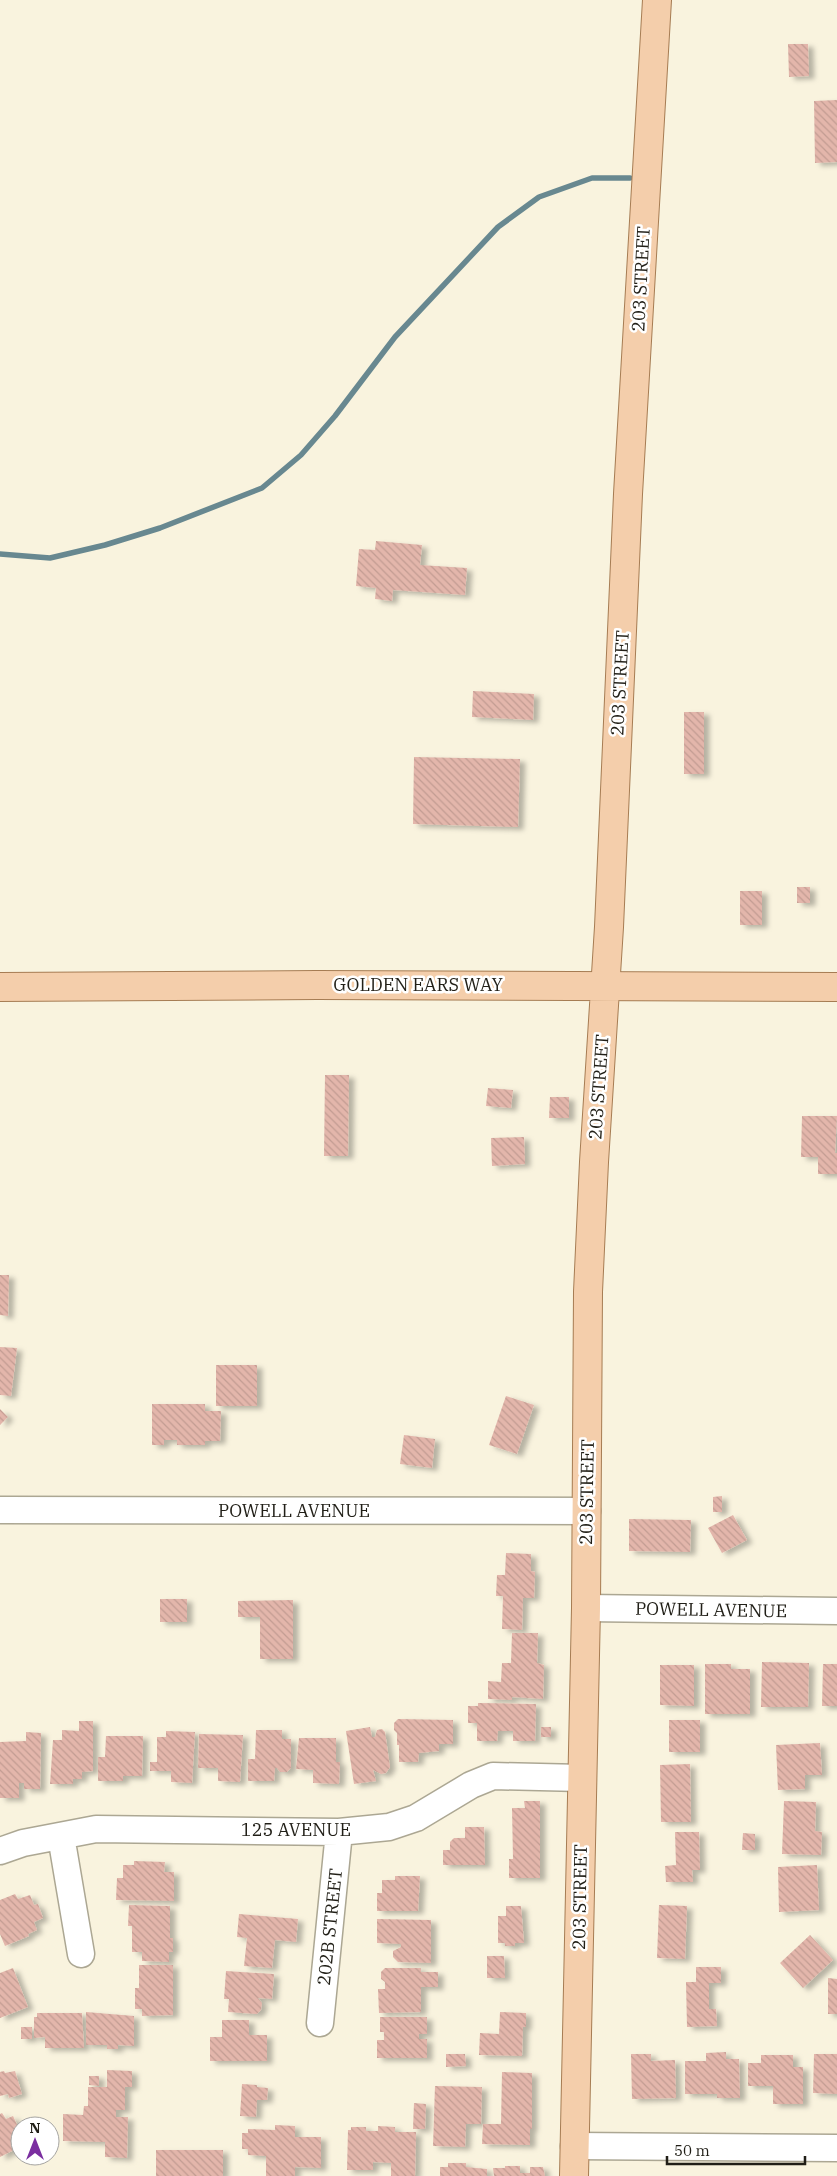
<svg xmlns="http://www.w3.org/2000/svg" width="837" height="2176" font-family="'IBM Plex Serif',serif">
  <defs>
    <pattern id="building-back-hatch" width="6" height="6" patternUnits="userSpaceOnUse" patternTransform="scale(1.25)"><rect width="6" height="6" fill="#e3b6ab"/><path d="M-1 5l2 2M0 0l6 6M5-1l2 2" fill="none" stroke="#c29c92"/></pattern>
    <filter id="shadow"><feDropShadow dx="5.5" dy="3" stdDeviation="2.5" flood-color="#0004"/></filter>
  </defs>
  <rect width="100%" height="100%" fill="#f9f3de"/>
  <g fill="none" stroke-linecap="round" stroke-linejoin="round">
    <path stroke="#688890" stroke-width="5.5" d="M0,554L50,558L105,545L160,528L262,488L301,455L335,416L395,337L498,227L539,197L592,178H630"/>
  </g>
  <path fill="url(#building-back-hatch)" filter="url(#shadow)" d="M788,44H808L809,76L789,77Z
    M837,100V162L815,163L814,101Z
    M376,541L422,545L420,565L467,568L465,595L393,590L392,601L375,599L376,588L356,586L359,549L375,550Z
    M473,691L534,694L533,720L472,717Z
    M684,712H704V774H684Z
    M414,757L520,759L518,827L413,824Z
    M797,887H810V903H797Z
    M740,891H762V925H740Z
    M325,1075H349L348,1156H324Z
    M488,1088L513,1090L511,1108L486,1106Z
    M550,1097H569V1118H549Z
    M802,1116H837L835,1153H837V1174H818V1157H801Z
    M524,1137L525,1164L492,1166L491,1138Z
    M0,1275H9L8,1316L0,1315Z
    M0,1347L17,1348L11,1396L0,1395Z
    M216,1365H257V1406H216Z
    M506,1396L534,1405L517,1454L489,1445Z
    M152,1404H205V1411H221L220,1441H205V1445H177V1440H164V1445H152Z
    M0,1409L8,1417L0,1425Z
    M404,1435L435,1439L432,1468L400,1464Z
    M722,1496V1512H713V1497Z
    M733,1515L747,1540L722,1553L708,1528Z
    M629,1519L691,1520L690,1552L629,1551Z
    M506,1553L531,1554V1571L535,1572L534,1598H523L522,1630L502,1629L503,1596H496L497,1575H505Z
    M160,1599H187V1622H160Z
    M293,1600V1659H260V1617H238V1601Z
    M512,1633H538L537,1663L544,1665L543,1699L512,1697V1700L488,1699V1681L501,1682L502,1663H511Z
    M762,1662L809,1663L808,1707H761Z
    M705,1664H731V1669H750V1714H705Z
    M823,1664H837V1706H822Z
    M660,1665H694V1706L660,1705Z
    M478,1703L536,1704L535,1741H513V1731H498L497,1741H477V1723H468V1706H478Z
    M398,1719L453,1720V1744H439V1751L419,1753L418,1762H399V1745H397V1733L394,1730V1723Z
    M669,1720H700V1752H669Z
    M79,1721H93V1771L82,1772V1779H73V1784H50L53,1740H62V1730L79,1731Z
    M370,1727L372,1737H375L377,1730L382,1729L385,1732L390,1767L386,1773L381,1774L373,1770L376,1781L354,1784L346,1731Z
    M541,1727H551V1737H541Z
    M256,1730H282V1739H291V1768L287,1772H280L277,1768H275L274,1781H248V1759H255Z
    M166,1731L195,1732L192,1783L171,1782V1771H150V1762H157V1737H166Z
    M26,1732L41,1733L40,1789H24V1783H19V1798H0V1742L26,1741Z
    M199,1734L243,1735L240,1782L218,1781V1768H198Z
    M106,1736H143L142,1776H123V1781H98V1757H105Z
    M299,1738H336V1762H340L339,1784L313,1783V1770L296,1769Z
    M820,1743L822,1775H805V1789L778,1790L776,1745Z
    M690,1764L691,1822H661L660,1765Z
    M524,1801H540V1878H509V1859H513L512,1808H525Z
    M784,1801L816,1802L815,1831L822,1832L821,1855L782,1854Z
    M465,1827H484L485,1865H443V1850H450V1842L454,1838H465Z
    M675,1832H699L700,1870H692L693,1882H666L665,1866L676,1865Z
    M743,1833L755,1834V1850H742Z
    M134,1861L165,1862L164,1872H174V1901L116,1900L117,1878H123V1865H134Z
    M817,1865L819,1910L779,1912L778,1867Z
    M395,1876H420L418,1911H377V1893H382V1880H395Z
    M15,1894L18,1899L30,1895L34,1905L38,1904L43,1918L34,1922L37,1930L28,1934L29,1936L5,1946L0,1934V1900Z
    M129,1905L170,1906V1938H173V1952H169V1962L142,1961V1952H132V1926H128Z
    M659,1905L687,1906L685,1959L657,1958Z
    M506,1906H521L524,1943H515V1946H505V1943H498V1916H506Z
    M239,1914L298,1919L296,1942L275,1940L272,1968L244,1966L247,1938L237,1937Z
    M377,1919L431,1920V1963L398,1962L393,1957V1951L401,1947V1944L377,1943Z
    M810,1935L833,1960L803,1988L780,1963Z
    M487,1956H504L505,1978H487Z
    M139,1965H173V2015L142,2016V2009H135V1988H139Z
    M696,1967H721V1983H709V2009H716L717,2026L687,2027L686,1982H696Z
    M13,1968L28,2007L0,2018V1973Z
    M385,1968H421V1972H438V1987H421V2012L379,2013L378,1989H385V1982L381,1979V1972Z
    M226,1971L274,1974L272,1999L258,1998L262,2003L261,2010L257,2014L228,2012L229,1999H224Z
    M828,1978L837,1979V2014H828Z
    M86,2012L134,2016V2046L118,2045V2049H107V2045H86Z
    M500,2012L526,2013V2027H523L522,2056L479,2055L480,2033L499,2034Z
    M37,2013H82L84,2048H45V2037L34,2038V2017H37Z
    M380,2017H427V2034H419V2039H427V2058H377V2040H384V2032H380Z
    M222,2020H249V2035H267V2061H210V2037H222Z
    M21,2027H32V2039H21Z
    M726,2052V2059H739L740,2098H717V2094H685V2061H706V2053Z
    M446,2054H465L466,2066L446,2067Z
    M631,2054H651V2061L675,2060L676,2098L632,2099Z
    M814,2054H837V2094L813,2093Z
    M761,2055H793V2067H803V2104H773V2086H748V2063H761Z
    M107,2070L132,2071V2087H125V2110H116V2117H128L127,2158L105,2157V2142L63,2141V2114L83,2115L84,2106H88V2087H107Z
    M4,2071L5,2073L15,2071L22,2094L9,2098L8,2094L0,2096V2072Z
    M502,2072L532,2073V2129H530V2145L482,2144L483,2124H501Z
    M89,2076H99V2086L89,2085Z
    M242,2084L257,2085V2087L268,2088L267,2100H257L256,2117L240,2116Z
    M435,2086L482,2087L481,2124H466L465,2147L433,2146Z
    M414,2103L426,2104L425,2129H413Z
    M2,2113L6,2119L13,2116L20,2131V2147L0,2157V2114Z
    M275,2125L295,2126V2137H321V2168L295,2167V2176H266V2156L248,2155V2149H242V2133H248V2129L275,2130Z
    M378,2126L395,2127V2132H416L415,2176H391V2163L373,2162V2170H347L348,2130H351V2127H366V2131H378Z
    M156,2150H223V2176H156Z
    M448,2163H466V2167L487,2169V2176H440V2167H448Z
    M505,2166H520V2173H530V2167H543L545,2176H494L493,2168H505Z"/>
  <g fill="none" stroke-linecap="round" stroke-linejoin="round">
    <g stroke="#aca793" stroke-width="29">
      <path id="minor" d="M0,1510L587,1511
        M586,1608L837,1611
        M61,1836L81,1954
        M0,1851L23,1843L96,1829L339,1832L389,1827L416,1818L471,1785L493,1776L582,1778
        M320,2023L339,1832
        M574,2146L837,2148"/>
    </g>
    <g stroke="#a67c53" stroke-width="30">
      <path id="major" d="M0,987L317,985L837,987
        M574,2176L586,1608L588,1292L594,1162L609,927L628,494L657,0"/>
    </g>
    <use href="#minor" stroke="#fff" stroke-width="26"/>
    <use href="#major" stroke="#f4ceab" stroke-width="28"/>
  </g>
  <g text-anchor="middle" stroke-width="5" stroke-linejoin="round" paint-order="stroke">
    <g font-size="18" fill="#211f17" stroke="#fff">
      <text transform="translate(641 279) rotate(-87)" y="6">203 STREET</text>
      <text transform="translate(620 683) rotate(-87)" y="6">203 STREET</text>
      <text x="418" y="991">GOLDEN EARS WAY</text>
      <text transform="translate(599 1087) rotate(-86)" y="6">203 STREET</text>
      <text transform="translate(587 1492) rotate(-89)" y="6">203 STREET</text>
      <text x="294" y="1517">POWELL AVENUE</text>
      <text transform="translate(711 1610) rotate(1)" y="6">POWELL AVENUE</text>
      <text x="296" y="1836">125 AVENUE</text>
      <text transform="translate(580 1897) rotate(-89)" y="6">203 STREET</text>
      <text transform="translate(330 1927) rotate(-84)" y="6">202B STREET</text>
    </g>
  </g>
  <g transform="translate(35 2141)"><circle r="24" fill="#ffffff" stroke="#a6a5a2"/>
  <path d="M0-4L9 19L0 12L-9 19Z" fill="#7b2ea0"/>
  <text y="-8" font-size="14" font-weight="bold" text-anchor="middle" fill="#211f17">N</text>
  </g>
  <path d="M667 2156v8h138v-8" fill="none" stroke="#211f17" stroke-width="2.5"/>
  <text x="674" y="2156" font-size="15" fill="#211f17" stroke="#ffffff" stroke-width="4" paint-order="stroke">50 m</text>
</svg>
